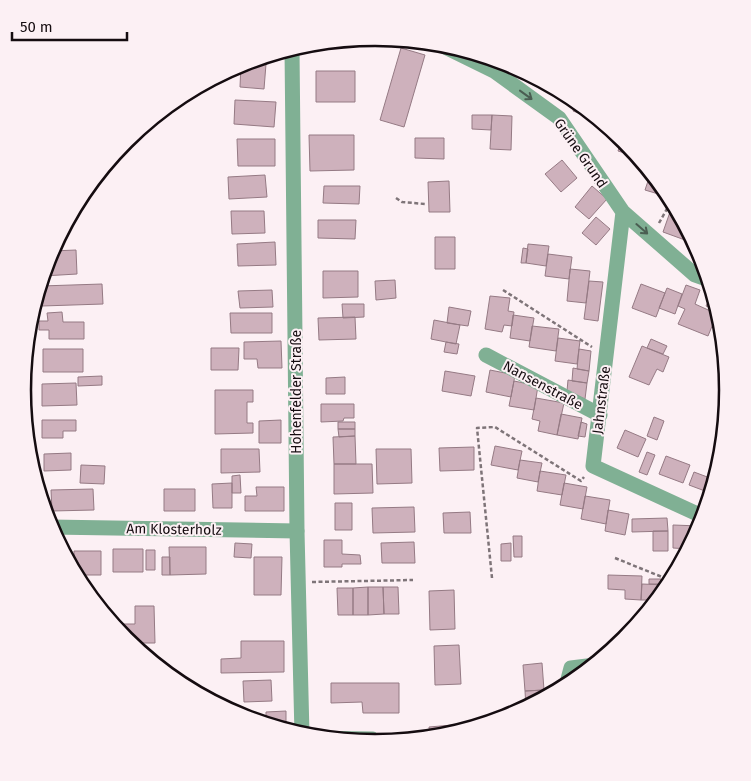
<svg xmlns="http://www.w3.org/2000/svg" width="751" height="781" font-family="'Fira Sans',sans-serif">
  <rect width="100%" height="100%" fill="#fcf0f4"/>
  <path fill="#ceb1bc" stroke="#957a84" d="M401,48L425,55L404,127L380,120Z
    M498,60L511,64L523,72L497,62Z
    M244,63L266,64L264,89L240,87L241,64Z
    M316,71H355V102H316Z
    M235,100L276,102L274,127L234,124Z
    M577,101L602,122L573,111Z
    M472,115H492L491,130L472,129Z
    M492,115L512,116L511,150L490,149Z
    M309,135H354V170L310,171Z
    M415,138H444V159L415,158Z
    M622,138L625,141L638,157L618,151Z
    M237,139H275V166H238Z
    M562,160L577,178L561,192L545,174Z
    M651,172L666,191L665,196L645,190Z
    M265,175L267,197L229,199L228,177Z
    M449,181L450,212H429L428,182Z
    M324,186H360L359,204L323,203Z
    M592,186L607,199L589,219L575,207Z
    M231,211H264L265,233L232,234Z
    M670,212L680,216L688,231L685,240L663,232Z
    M596,217L610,229L596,245L582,233Z
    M318,220H356L355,239L318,238Z
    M688,231L695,244L685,240Z
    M435,237H455V269H435Z
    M275,242L276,265L238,266L237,244Z
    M528,244L549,246L546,266L526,263Z
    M523,248L528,249L526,263H521Z
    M76,250L77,274L43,276L52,251Z
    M548,254L572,257L569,279L545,276Z
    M570,269L590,271L586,303L567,301Z
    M323,271H358V297L323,298Z
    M395,280L396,298L376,300L375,281Z
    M589,281L603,282L598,321L584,319Z
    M102,284L103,304L42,306L41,286Z
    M641,284L665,293L656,317L632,308Z
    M686,285L700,290L695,304L717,314L708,336L678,324L685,309L678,306Z
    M667,288L682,294L675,314L659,308Z
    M272,290L273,307L240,308L238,291Z
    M490,296L510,298L508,311L514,312L512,326L504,325L502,332L485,329Z
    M711,296L714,297L718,311L706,306Z
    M342,304H364V317L343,318Z
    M449,307L471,311L468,326L447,323Z
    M62,312L63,322H84V339H49V330H39V321H48L47,313Z
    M230,313H272V333H231Z
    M513,315L534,318L530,341L510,338Z
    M355,317L356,339L319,340L318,318Z
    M434,320L460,325L456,344L431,339Z
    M532,326L559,329L556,351L529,347Z
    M558,338L580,341L577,364L555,361Z
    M651,339L667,346L663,354L647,348Z
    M281,341L282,368H258L257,359H244V342Z
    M446,342L459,344L457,354L444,352Z
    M642,346L669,357L663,372L657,369L649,385L629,377Z
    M211,348H239L238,370H211Z
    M43,349H83V372H43Z
    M579,349L591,351L589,371L577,369Z
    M573,368L589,371L587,383L572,381Z
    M490,370L515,375L511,397L486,392Z
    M445,371L475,376L471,396L442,391Z
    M102,376V385L78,386V377Z
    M345,377V394H326V378Z
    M568,380L587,383L585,399L567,391Z
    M514,381L538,386L534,410L509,406Z
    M76,383L77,405L42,406V384Z
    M215,390H253V402H247V423H253V433L215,434Z
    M536,398L564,403L557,435L538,431L540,421L532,419Z
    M321,404H354V418H344L343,421L321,422Z
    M561,414L582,418L578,439L557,435Z
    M654,417L664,421L657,440L647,436Z
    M42,420H76V431H63V438H42Z
    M281,420V443H259V421Z
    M338,422H355V429H338Z
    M581,422L587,424L585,437L578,436Z
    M338,429H355V436L339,437Z
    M625,430L646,439L638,457L617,448Z
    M355,436L356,464H334L333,437Z
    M495,446L522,451L518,470L491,465Z
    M474,447V470L440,471L439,448Z
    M221,449H259L260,472L221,473Z
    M376,449H411L412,483L377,484Z
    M647,452L655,455L647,475L639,472Z
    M71,453V470L44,471V454Z
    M666,456L690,465L683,483L659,474Z
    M520,460L542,463L538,482L517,478Z
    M334,464H372L373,493L334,494Z
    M81,465L105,466L104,484L80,483Z
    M540,471L566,475L562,495L537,491Z
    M694,472L710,478L705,491L689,485Z
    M240,475L241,493H232V476Z
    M232,483V508H213L212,484Z
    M564,483L587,487L583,509L560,505Z
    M256,487H284V511H245V496H257Z
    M93,489L94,510L52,511L51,490Z
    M164,489H195V511H164Z
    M585,496L610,500L606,524L581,519Z
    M335,503H352V530H335Z
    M414,507L415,532L373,533L372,508Z
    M608,510L629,514L625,535L605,531Z
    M470,512L471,533H444L443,513Z
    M667,518L668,531L632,532V519Z
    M673,525L700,526L699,530L689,549L673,548Z
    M653,531H668V551H653Z
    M513,536H522V557H514Z
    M324,540H342V554L360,555L361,564H342V567H324Z
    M414,542L415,563H382L381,543Z
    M235,543L252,544L251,558L234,557Z
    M511,543V561H501V544Z
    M169,547H206V574L170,575Z
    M62,549H69L70,564Z
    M113,549H143V572H113Z
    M146,550H155V570H146Z
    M74,551H101V575H76L74,571Z
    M162,557H170V575H162Z
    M254,557H282L281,595H254Z
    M608,575L642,576L641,600L625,599V590L608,589Z
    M649,579H661L660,584H649Z
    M642,584L667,585L666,590L653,606V600H641Z
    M368,587H383L384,614L368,615Z
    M368,587V615H353V588Z
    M383,587H398L399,614H384Z
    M337,588H353V615H338Z
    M454,590L455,629L430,630L429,591Z
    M135,606H154L155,643H135V638H124V624H135Z
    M113,624H124V638Z
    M241,641H284V672L221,673V659L241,658Z
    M459,645L461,684L435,685L434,646Z
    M542,663L544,690L525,691L523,665Z
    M271,680L272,701L244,702L243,681Z
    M331,683H399V713H363L362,702L331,703Z
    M544,690V699L526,708L525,691Z
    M286,711V730L261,723H266V712Z
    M464,724V731L444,737L430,738L429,727Z"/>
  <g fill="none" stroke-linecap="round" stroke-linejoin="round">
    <path stroke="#7e7478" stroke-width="2.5" stroke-dasharray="4 2.5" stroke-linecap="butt" d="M396,198L402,202L425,204
      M659,223L672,200
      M503,290L592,347
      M615,558L672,581
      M492,578L477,428L495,427L581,481L584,477
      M312,582L413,580"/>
    <path stroke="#80b094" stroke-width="9" d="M302,735L373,736L377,743"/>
    <path stroke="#80b094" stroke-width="15" d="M439,44L494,71L559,118L623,212L695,275L709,280
      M623,212L593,466L704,517
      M486,355L600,415
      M50,527L297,531
      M566,687L571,668L595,665"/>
    <path stroke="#80b094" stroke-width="15" d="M292,49L297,531L302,735"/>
  </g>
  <defs><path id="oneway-shaft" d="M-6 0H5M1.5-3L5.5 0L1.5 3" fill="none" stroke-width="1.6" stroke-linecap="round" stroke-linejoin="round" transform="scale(1.25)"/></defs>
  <g stroke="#4a5e52">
    <use href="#oneway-shaft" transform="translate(526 95) rotate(36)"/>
    <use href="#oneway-shaft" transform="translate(642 229) rotate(41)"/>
  </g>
  <g text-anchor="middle" stroke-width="4" stroke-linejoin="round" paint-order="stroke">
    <g font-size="14" fill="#150c10" stroke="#fcf0f4">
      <text transform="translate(581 153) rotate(55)" y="5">Grüne Grund</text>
      <text transform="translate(543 385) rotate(28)" y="5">Nansenstraße</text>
      <text transform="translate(296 392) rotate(-90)" y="5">Hohenfelder Straße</text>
      <text transform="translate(601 400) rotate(-83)" y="5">Jahnstraße</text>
      <text transform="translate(174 529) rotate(1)" y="5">Am Klosterholz</text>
    </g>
  </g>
  <path d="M0 0H751V781H0ZM31 390a344 344 0 1 1 688 0a344 344 0 1 1-688 0Z" fill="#fcf0f4" fill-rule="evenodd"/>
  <path fill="none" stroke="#150c10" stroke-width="2.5" d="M31 390a344 344 0 1 1 688 0a344 344 0 1 1-688 0Z"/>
  <path d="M12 32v8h115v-8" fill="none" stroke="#150c10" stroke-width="2.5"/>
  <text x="20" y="32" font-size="15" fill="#150c10" stroke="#fcf0f4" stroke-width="4" paint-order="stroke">50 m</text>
</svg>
